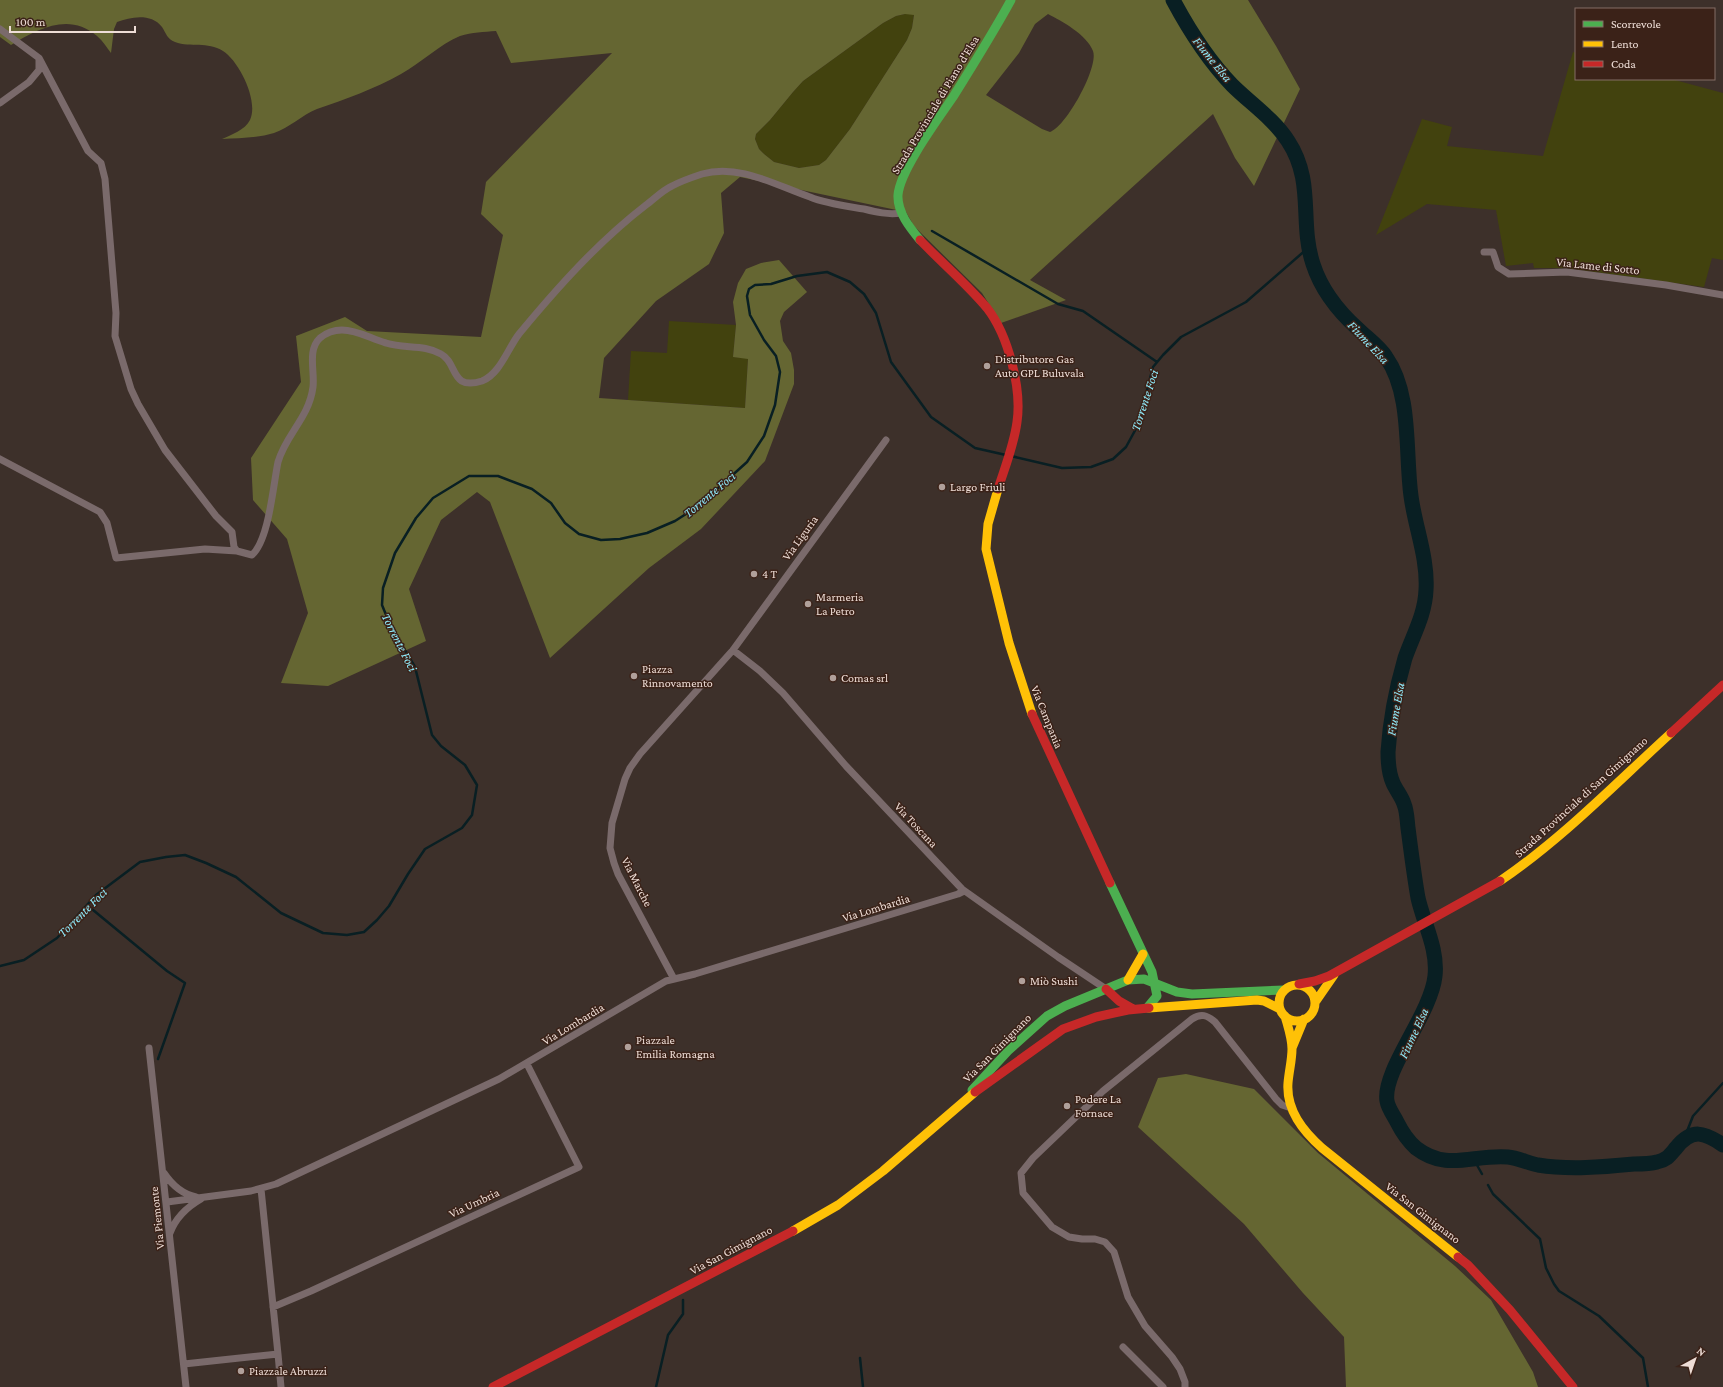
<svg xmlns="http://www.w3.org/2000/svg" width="1723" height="1387" font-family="'Crimson Pro',serif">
  <rect width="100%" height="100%" fill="#3d302a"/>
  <path fill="#42420e" d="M905,14H914L912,28L907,40L850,129L826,160L819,165L799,168L774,162L764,154L759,149L755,139L756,134L770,120L793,92L803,81L883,23L896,16Z
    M1573,52L1576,53V79H1671L1723,93V260L1712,258L1704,287L1567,268H1534L1533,263L1506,266L1496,210L1427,204L1376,235L1422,119L1452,127L1447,146L1543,156Z
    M669,321L736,325L733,357L748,358L745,408L628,400L631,351L667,353Z"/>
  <path fill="#656632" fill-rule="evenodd" d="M0,0H1248L1276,46L1300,89L1254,186L1235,158L1213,114L1030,280L1066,300L1001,323L982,293L923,235L914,226L906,212L740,177L721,193L724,233L709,264L656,301L604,358L599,398L745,408L748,359L733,357L736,325L733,302L738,283L746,269L761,263L779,260L807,292L784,312L780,321L783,341L791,353L794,370V384L765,461L701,529L649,568L550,658L490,502L477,492L441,520L409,589L426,641L328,686L281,683L308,613L287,539L253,500L251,458L301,382L296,336L345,317L367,331L481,337L503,235L481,214L486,182L612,53L511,63L496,31C484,32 472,32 460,36C440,44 421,63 401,74C374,89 346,99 317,109C302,115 289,128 274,133C258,138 239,138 222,139C231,135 245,130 250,120C259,101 239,61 223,51C207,41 191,48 175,42C167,39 166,33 162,27C151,13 131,17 117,22L114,29L111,53C107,48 103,41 97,36C69,12 38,29 11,45L0,37ZM905,14L914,15L912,28L907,40L850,129L826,160L819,165L799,168L774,162L764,154L759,149L755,139L756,134L770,120L793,92L803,81L883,23L896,16ZM1048,14C1062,21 1087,35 1093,51C1099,67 1066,127 1050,132L1042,129L986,95L1019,53L1035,24Z
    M1186,1074L1254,1089L1318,1153L1455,1266L1491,1300L1533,1372L1538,1387H1346L1344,1337L1303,1293L1244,1224L1138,1127L1158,1078Z"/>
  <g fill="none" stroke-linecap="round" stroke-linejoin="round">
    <path stroke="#091f23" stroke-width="2.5" d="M932,231L1058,304L1083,311L1157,362
      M1011,456L1062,468L1091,467L1113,459L1126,447L1138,425L1153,367L1163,355L1181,337L1246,302L1308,248
      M87,905L167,971L185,983L158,1059
      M0,966L24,960L57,938L96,895L140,862L166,857L185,855L206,863L236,877L281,913L323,933L347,935L364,932L377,920L389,906L408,874L425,849L462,828L472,815L477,785L465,765L441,746L432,735L415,667L391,627L382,605L383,588L395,553L416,518L433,498L469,476H498L532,489L551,503L565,523L579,534L601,540L620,539L647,533L675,521L697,507L747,462L764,436L775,405L780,372L776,356L764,340L750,315L747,296L749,289L755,285L771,284L797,276L827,272L850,282L864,294L876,313L891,362L931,417L975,448L1006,455
      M1684,1139L1693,1116L1723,1083
      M1473,1158L1482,1174
      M1488,1185L1493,1194L1540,1239L1546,1268L1554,1284L1559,1291L1599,1316L1643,1358L1648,1387
      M860,1358L863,1387
      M656,1387L668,1335L683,1314V1300"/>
    <path stroke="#091f23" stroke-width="15" d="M1173,0C1189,30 1208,60 1232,85C1250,103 1274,119 1288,141C1315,182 1299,222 1313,264C1321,289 1338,311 1358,329C1367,338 1379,346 1386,357C1412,394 1405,452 1411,496C1415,527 1428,558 1426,590C1425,615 1413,635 1405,658C1396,689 1390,720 1388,752C1388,762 1389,774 1393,783C1396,790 1402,797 1404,804C1407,811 1407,820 1408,828C1411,851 1414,875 1418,898C1424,924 1438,949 1435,976C1431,1014 1382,1071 1387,1101C1388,1108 1394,1116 1397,1122C1402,1132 1408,1141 1416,1148C1447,1172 1473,1154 1508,1157C1518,1158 1528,1163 1538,1165C1569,1170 1603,1167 1634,1164C1641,1164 1650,1164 1657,1162C1667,1160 1670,1155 1676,1148C1692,1128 1704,1132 1723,1145"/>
    <path stroke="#7a6a6b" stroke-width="7" d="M0,29L39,58L88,151L101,163L105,179L116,313L115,336L131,389L138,404L165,450L216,516L232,532L234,547L237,551L252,555C269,540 273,486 278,462C286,434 309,418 313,387C315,372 307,350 320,338C326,333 334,330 342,330C358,330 371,339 386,343C404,349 424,344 441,354C458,363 450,391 482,381C500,374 508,348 519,334C557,288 598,242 646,205C654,199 663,190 672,186C681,181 693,177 702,174C739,163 777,186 810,197C827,204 846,206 864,209C876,212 888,215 901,213
      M0,103L29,82L39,70V60
      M1484,252H1493L1498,267L1509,274L1567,272L1666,285L1723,295
      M0,459L100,512L107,523L116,558L205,549L237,551
      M733,650L760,671L783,693L846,766L962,889L1058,957L1106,989
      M674,979L618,874L614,863L610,848L612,823L625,779L630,768L640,754L733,650L886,440
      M149,1048L186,1387
      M164,1173C172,1185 182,1194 196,1197
      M261,1189L278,1354
      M167,1202L251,1191L276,1184L499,1079L666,981L695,974L958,894L964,891
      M170,1233C176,1217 187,1207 201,1199
      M273,1307L311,1291L579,1167L527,1064
      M1123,1347L1163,1387
      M184,1364L278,1354L281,1387
      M1185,1387V1382L1180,1369L1172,1357L1145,1326L1128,1297L1114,1252L1105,1242L1095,1239H1082L1069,1237L1052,1227L1023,1193L1021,1173L1033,1158L1103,1091L1192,1019C1201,1013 1207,1015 1215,1022L1276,1099L1282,1105L1291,1108"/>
    <path stroke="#4caf50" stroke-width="9" d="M920,240C910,228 897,212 898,195C900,170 938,119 953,97C973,65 993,33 1011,0
      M1110,883L1152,972L1157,996L1147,1008
      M972,1090L1008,1051L1047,1016L1065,1006L1128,980L1144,979L1177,992L1192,994L1284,990"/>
    <path stroke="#ffc107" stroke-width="9" d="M998,489L988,524L986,549L1009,643L1032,714
      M1500,881C1562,839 1615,784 1671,733
      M1128,980L1143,954
      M1279 1003a18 18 0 1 1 36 0a18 18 0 1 1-36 0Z
      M1316,1001L1334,975
      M1149,1008L1257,1000L1264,1001L1280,1009
      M1285,1016C1288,1027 1292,1038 1292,1049C1292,1060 1289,1071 1288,1083C1286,1110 1303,1131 1322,1148L1458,1257
      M1292,1048L1304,1019
      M793,1231L838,1205L883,1171L975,1092"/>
    <path stroke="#c62828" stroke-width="9" d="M920,240C942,263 967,284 987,308C1008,335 1022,388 1017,422C1014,445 1005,467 998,489
      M1032,714L1110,883
      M1671,733L1723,685
      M1299,984L1315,981L1329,976L1500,881
      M1106,989L1119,1001L1133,1009
      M975,1092L1063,1029L1096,1017L1128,1010L1149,1008
      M1458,1257L1468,1265L1510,1310L1573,1387
      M493,1387L793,1231"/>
  </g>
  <g fill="#b0a09a" stroke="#3b2218" stroke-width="1.5">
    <circle cx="987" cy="366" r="4"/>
    <circle cx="942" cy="487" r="4"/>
    <circle cx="754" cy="574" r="4"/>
    <circle cx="808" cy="604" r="4"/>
    <circle cx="634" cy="676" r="4"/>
    <circle cx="833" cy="678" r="4"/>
    <circle cx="1022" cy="981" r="4"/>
    <circle cx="628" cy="1047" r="4"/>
    <circle cx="1067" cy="1106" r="4"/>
    <circle cx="241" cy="1371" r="4"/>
  </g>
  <g text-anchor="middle" stroke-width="3" stroke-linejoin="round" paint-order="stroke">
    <g font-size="12" fill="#eeddd6" stroke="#3b2218">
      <text transform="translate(935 105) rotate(-59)" y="4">Strada Provinciale di Piano d'Elsa</text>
      <text transform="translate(1598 266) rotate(6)" y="4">Via Lame di Sotto</text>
      <text transform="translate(800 538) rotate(-54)" y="4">Via Liguria</text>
      <text transform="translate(1047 717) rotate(68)" y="4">Via Campania</text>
      <text transform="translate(1581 797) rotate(-42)" y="4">Strada Provinciale di San Gimignano</text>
      <text transform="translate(916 825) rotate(47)" y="4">Via Toscana</text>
      <text transform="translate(637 882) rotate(63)" y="4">Via Marche</text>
      <text transform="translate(876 908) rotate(-17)" y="4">Via Lombardia</text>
      <text transform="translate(573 1024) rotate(-31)" y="4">Via Lombardia</text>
      <text transform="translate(997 1048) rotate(-45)" y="4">Via San Gimignano</text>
      <text transform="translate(474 1203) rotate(-25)" y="4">Via Umbria</text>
      <text transform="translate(1423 1213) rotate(38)" y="4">Via San Gimignano</text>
      <text transform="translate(157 1218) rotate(-96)" y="4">Via Piemonte</text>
      <text transform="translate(731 1250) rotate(-28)" y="4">Via San Gimignano</text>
    </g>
    <g font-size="12" fill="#eeddd6" stroke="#3b2218" text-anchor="start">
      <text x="995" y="363">Distributore Gas<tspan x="995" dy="14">Auto GPL Buluvala</tspan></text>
      <text x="950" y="491">Largo Friuli</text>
      <text x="762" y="578">4 T</text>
      <text x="816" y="601">Marmeria<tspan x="816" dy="14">La Petro</tspan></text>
      <text x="642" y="673">Piazza<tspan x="642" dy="14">Rinnovamento</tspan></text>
      <text x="841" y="682">Comas srl</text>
      <text x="1030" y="985">Miò Sushi</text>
      <text x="636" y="1044">Piazzale<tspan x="636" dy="14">Emilia Romagna</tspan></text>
      <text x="1075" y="1103">Podere La<tspan x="1075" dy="14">Fornace</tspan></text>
      <text x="249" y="1375">Piazzale Abruzzi</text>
    </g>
    <g font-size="13" font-style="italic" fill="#8feafa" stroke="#3b2218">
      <text transform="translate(1213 59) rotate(51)" y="5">Fiume Elsa</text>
      <text transform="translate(1369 342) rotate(47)" y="5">Fiume Elsa</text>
      <text transform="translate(1144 400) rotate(-72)" y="5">Torrente Foci</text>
      <text transform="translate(709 494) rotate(-40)" y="5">Torrente Foci</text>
      <text transform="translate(400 642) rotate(63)" y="5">Torrente Foci</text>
      <text transform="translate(1395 709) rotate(-80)" y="5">Fiume Elsa</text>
      <text transform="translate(82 912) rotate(-45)" y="5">Torrente Foci</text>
      <text transform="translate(1413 1033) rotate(-65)" y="5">Fiume Elsa</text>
    </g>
  </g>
  <rect x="1575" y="8" width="140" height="72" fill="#3b2218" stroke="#836d64"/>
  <rect x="1583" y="21" width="20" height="6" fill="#4caf50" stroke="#836d64"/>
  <text x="1611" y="28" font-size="12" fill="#eeddd6">Scorrevole</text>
  <rect x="1583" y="41" width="20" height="6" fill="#ffc107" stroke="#836d64"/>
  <text x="1611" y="48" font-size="12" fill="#eeddd6">Lento</text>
  <rect x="1583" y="61" width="20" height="6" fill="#c62828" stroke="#836d64"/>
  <text x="1611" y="68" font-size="12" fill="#eeddd6">Coda</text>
  <g transform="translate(1695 1359) rotate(40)" stroke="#3b2218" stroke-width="3" paint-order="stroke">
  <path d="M0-3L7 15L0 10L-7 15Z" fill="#eeddd6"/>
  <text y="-6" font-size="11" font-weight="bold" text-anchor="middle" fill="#eeddd6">N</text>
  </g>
  <path d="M10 26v6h125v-6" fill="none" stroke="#eeddd6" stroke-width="2"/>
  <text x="16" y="26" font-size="12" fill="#eeddd6" stroke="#3b2218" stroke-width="3" paint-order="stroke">100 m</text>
</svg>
